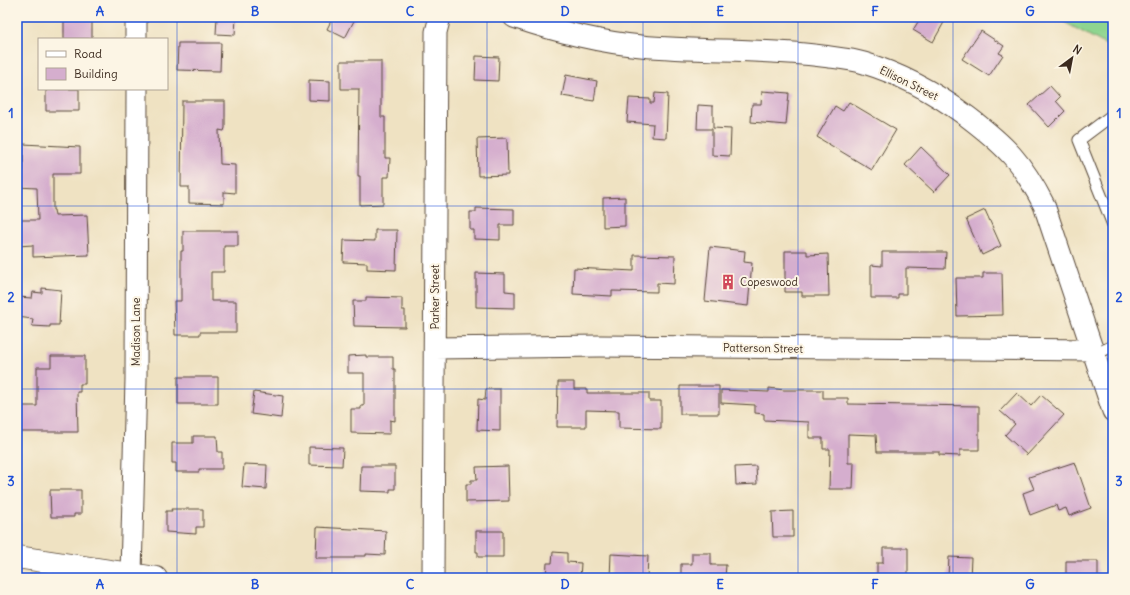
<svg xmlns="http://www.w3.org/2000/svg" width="1130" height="595" font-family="Delius,sans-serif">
  <rect width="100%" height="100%" fill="#fcf5e5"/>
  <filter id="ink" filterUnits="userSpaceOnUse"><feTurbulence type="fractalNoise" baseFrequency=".025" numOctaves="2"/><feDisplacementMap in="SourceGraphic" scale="8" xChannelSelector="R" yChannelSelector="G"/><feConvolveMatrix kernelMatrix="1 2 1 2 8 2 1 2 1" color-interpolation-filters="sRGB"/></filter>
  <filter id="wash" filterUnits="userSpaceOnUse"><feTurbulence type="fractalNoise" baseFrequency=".012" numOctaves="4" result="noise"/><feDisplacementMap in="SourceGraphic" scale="16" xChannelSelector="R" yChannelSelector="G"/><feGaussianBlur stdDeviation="0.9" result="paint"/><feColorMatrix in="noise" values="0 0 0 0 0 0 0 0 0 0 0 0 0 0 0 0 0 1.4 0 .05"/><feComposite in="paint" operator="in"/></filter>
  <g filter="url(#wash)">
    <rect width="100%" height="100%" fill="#efe2c2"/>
    <path fill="#8ed58f" stroke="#648056" d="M1055,17H1113V49L1112,48Z"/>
    <g id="blocks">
      <path fill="#d5aece" d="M64,17H92V39H64Z
        M217,17H236L235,35L216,34Z
        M333,17H356L345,38L327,29Z
        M921,17H947L933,42L913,30Z
        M981,31L1004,46L999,53L1003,55L989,76L962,59Z
        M178,43H221L220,71L177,70Z
        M476,56L499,57L498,81L475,80Z
        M341,61H381V117H385V158H390L389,177H383V204L360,205V176H358L359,89H341Z
        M566,75L597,81L594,101L562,96Z
        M309,80L330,81V101L309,100Z
        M1050,86L1060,97L1056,101L1065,111L1049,127L1029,105Z
        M46,89H79V111H46Z
        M762,91L789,93L786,125L751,122L752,104H761Z
        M655,93L668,94L666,138L652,137L653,124L627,122L629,98L650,99V103H654Z
        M182,101H225V128L224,131L219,130L220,164L235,165V193L224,192V204L189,203V187H181Z
        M849,102L896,130L872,170L817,137L835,106L843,111Z
        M698,105L713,106V128L731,129L730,156L712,155V129H697Z
        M507,138L508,175L478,176L477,139Z
        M23,144L80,147V174H53V210H54L55,216L87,215L89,255L33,257V245L17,246V220H38L37,188L17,187V171H23Z
        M921,147L950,175L934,192L905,165Z
        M625,197V226L603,227V198Z
        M476,208L514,209V225H500V240L474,239V230H470V212H476Z
        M985,210L1001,246L982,255L966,219Z
        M375,230H397L396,270L367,269V263L343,262L344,240L375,241Z
        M183,231H238V246H224V272H211V301H236V332H200V335H175L174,301H181V251H183Z
        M710,247L745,251L744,262L752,263L748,306L705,301Z
        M785,251H807V255L828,254L829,296H802V292H785Z
        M882,252H946L945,269L906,268V294H898V298H871V265L882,266Z
        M634,255L675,256L674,284L657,283V292L612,291V296L573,294L574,268L634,271Z
        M476,273L505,274V291L515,292V308L476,307Z
        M983,273H1002L1003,315L957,316L956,278H983Z
        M42,288L61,290L59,325H50V327L32,326L33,319L17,317L18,297L32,298L33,292L42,293Z
        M366,297L402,298V310H405V327L354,326L353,301H366Z
        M366,355V357H393V369H395V421L390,420V434L351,433V409H361V406H364V373H348V356Z
        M51,356H85V384H80V392H77L78,432H17V406H37V367H51Z
        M178,377H218V404H178Z
        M558,382H574V389H587V393H649V401H661V429L619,428V411L586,410V427H557Z
        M680,386H719V414H680Z
        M769,388L784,390H823V398H848V404L979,406V450H960V456L939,455V452H877L876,435L848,434V463H854L853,489H829L830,449H823V438H809V422L764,420V414L755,413V405L721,403V390L769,392Z
        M486,389H500V431L477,430L478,399L485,400Z
        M254,392L283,396L281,418L251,414Z
        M1017,393L1031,406L1041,395L1064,415L1027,455L1005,435L1015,424L1000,411Z
        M193,436H217L218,452H222V469H199V472H176V463H172V443H193Z
        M309,447L343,448L342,466L309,465Z
        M1075,462L1091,508L1069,516L1066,508L1058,511L1056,505L1030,515L1023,493L1034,489L1029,477Z
        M244,464L267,465L266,489L242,487Z
        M361,466H395V489H390V492L360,491Z
        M508,466L509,501L466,502V484H471V480H477L476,467Z
        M756,466L757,484L736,485L735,467Z
        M50,490H81V514H74V517H51Z
        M171,509H203V527H196V534L166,532V511H172Z
        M793,511V537H773L772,512Z
        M317,527L386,531L385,555L366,554V556H354V558H316Z
        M476,531H503V557H478V552H476Z
        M883,548H908V578H877V563H883Z
        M553,552L567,553V562L581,563L580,578H546L547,563H552Z
        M692,553H711V565H726L725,578H681V564H692Z
        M611,554L648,556L647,578H610Z
        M949,557L971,558L970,578H948Z
        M1066,561H1098V578H1066Z"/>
    </g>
  </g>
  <g filter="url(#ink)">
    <use href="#blocks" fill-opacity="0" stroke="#564637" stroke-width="1"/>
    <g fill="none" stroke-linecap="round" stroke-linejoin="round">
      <g stroke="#564637" stroke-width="13">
        <path id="lane" d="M1111,116L1079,140L1113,225
          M1093,355L1113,346"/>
      </g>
      <g stroke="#564637" stroke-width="23">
        <path id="street" d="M136,17V39
          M514,17C555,31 598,42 641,46C701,52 762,48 822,56C836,58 851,59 864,63C901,74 937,94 968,117C1006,146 1022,162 1044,205L1113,411
          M435,348L599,346L1091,350
          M131,574L136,379L137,89
          M433,578L436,32L440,17"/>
      </g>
      <g stroke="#564637" stroke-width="24">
        <path id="secondary" d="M17,557L156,578"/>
      </g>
      <use href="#lane" stroke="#fff" stroke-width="11"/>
      <use href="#street" stroke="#fff" stroke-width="21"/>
      <use href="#secondary" stroke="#fff" stroke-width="22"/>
    </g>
  </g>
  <path fill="none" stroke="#1d4ed8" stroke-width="1" stroke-opacity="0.55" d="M177,17V578M332,17V578M487,17V578M643,17V578M798,17V578M953,17V578M17,206H1113M17,389H1113"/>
  <defs>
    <g id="building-bare" transform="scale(1.2)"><path d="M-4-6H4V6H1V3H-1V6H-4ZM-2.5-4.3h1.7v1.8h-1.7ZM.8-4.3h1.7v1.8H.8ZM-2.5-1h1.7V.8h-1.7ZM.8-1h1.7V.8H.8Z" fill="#d1495b" stroke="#fcf5e5" stroke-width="2.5" paint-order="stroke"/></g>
  </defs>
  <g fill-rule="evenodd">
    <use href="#building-bare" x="728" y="282"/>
  </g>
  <g text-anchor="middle" stroke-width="4" stroke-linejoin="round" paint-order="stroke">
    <g font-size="11" fill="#3b2a1e" stroke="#fcf5e5">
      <text transform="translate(909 83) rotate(26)" y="4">Ellison Street</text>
      <text transform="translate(435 297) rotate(-90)" y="4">Parker Street</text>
      <text transform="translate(136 332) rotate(-90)" y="4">Madison Lane</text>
      <text transform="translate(763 348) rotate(1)" y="4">Patterson Street</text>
    </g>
    <g font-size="11" fill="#3b2a1e" stroke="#fcf5e5" text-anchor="start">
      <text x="740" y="286">Copeswood</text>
    </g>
  </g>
  <rect width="1130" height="595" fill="none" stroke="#fcf5e5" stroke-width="44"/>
  <rect x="38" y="38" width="130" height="52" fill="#fcf5e5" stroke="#afa495"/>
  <rect x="46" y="51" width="20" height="6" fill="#ffffff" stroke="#afa495"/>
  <text x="74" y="58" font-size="12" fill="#3b2a1e">Road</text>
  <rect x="46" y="68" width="20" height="12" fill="#d5aece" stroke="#afa495"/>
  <text x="74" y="78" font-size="12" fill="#3b2a1e">Building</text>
  <g transform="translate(1072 58) rotate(32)" stroke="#fcf5e5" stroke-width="3" paint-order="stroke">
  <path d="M0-3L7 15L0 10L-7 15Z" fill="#3b2a1e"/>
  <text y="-6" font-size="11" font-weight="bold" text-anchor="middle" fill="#3b2a1e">N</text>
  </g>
  <rect x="22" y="22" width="1086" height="551" fill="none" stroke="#1d4ed8" stroke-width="1.5"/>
  <g font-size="13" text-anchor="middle" font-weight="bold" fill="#1d4ed8">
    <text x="100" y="16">A</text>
    <text x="255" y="16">B</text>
    <text x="410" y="16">C</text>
    <text x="565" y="16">D</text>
    <text x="720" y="16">E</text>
    <text x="875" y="16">F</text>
    <text x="1030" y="16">G</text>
    <text x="11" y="118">1</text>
    <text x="1119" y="118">1</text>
    <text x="11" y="302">2</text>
    <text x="1119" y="302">2</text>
    <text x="11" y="486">3</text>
    <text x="1119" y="486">3</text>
    <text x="100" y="589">A</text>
    <text x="255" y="589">B</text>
    <text x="410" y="589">C</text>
    <text x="565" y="589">D</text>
    <text x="720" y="589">E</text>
    <text x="875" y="589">F</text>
    <text x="1030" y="589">G</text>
  </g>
</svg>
